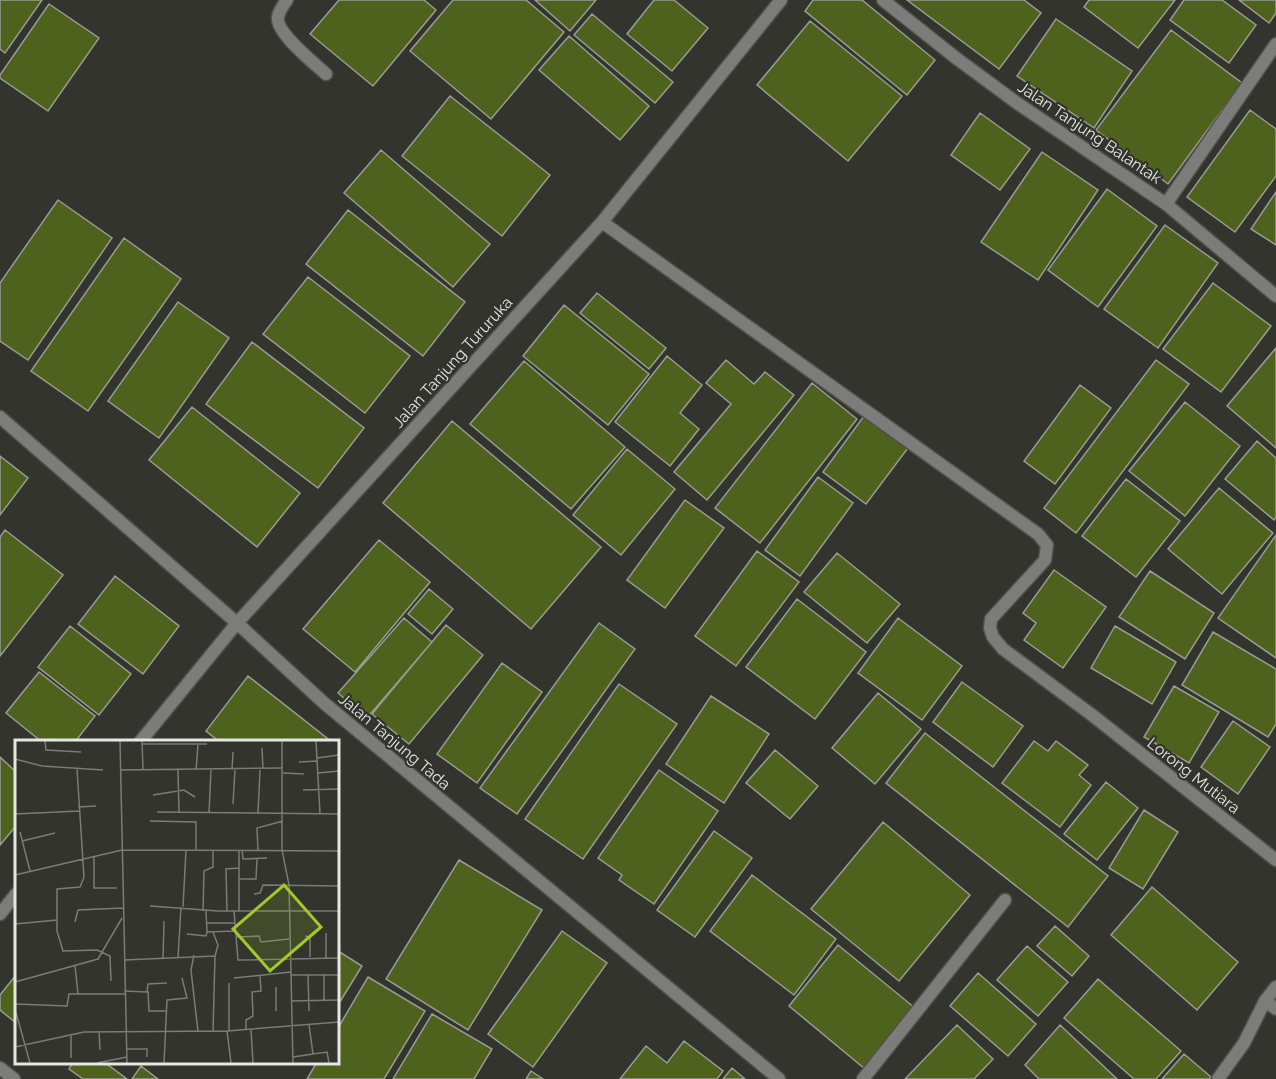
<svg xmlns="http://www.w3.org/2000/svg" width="1276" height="1079" font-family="Raleway,sans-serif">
  <rect width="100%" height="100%" fill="#32342d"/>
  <path fill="#4e611d" stroke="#999c94" stroke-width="1.5" d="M0,0H42L5,53L0,49Z
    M339,0H424L436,10L373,86L310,34Z
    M453,0H526L564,32L491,119L410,51Z
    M535,0H596L570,31Z
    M654,0H674L708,28L672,71L627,34Z
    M813,0H862L935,60L907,95L805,11Z
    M907,0H1024L1041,13L999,69Z
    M1089,0H1175L1138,48L1084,7Z
    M1184,0H1222L1256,25L1229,63L1170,20Z
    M1239,0H1276V13L1269,23Z
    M49,4L99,38L48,111L0,78V75Z
    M592,14L673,82L655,103L574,35Z
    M1056,19L1132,71L1094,128L1017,76Z
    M810,21L902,96L848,161L757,85Z
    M1171,30L1242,83L1168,184L1096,130Z
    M569,36L649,106L620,140L539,70Z
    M450,96L550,175L502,236L402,156Z
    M1250,110L1276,129V176L1235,232L1187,197Z
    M980,113L1030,149L1000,190L951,155Z
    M381,150L490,244L453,287L344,193Z
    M1042,152L1098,190L1038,280L981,242Z
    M1107,189L1157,226L1098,307L1048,270Z
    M1276,192V245L1251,229Z
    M58,200L112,238L28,360L0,341V283Z
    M348,210L465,302L423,356L306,264Z
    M1165,225L1218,263L1158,348L1104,309Z
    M124,238L181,279L88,411L31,371Z
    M308,277L410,356L365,413L263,334Z
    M1213,283L1271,326L1221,392L1163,349Z
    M597,293L666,348L649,369L580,313Z
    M178,302L229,338L159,438L108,401Z
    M564,305L649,374L608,425L523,356Z
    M252,342L364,428L318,488L206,404Z
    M1276,348V448L1227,406Z
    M667,356L702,385L680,413L699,429L670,466L615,422Z
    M726,360L754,384L765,372L794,395L707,500L674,472L731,404L706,383Z
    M1156,360L1189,384L1076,533L1044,508Z
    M524,361L625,447L571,509L470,424Z
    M812,383L857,419L760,543L715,508Z
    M1080,385L1111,408L1055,484L1024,461Z
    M1185,402L1240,446L1185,516L1129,471Z
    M192,407L300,493L257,547L149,460Z
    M864,416L908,448L866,504L823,472Z
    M452,421L601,547L531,629L383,503Z
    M1257,441L1276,458V517L1274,520L1225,479Z
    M627,449L675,489L621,555L573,515Z
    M0,456L28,478L0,515Z
    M818,477L853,503L800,576L765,550Z
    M1126,479L1180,521L1136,577L1082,536Z
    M1219,488L1273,533L1222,594L1168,549Z
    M685,500L724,528L665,608L627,580Z
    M5,530L63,575L0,656V537Z
    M1276,535V658L1218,618Z
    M379,540L430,582L355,672L303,629Z
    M757,551L799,582L736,666L695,636Z
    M837,553L900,604L867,643L804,592Z
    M1054,570L1106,607L1063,668L1024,640L1036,623L1023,613Z
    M1150,571L1214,613L1185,659L1119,617Z
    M115,576L179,626L143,674L78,624Z
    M429,589L453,609L432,634L408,614Z
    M797,599L866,652L815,719L746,667Z
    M404,618L432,642L367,718L338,693Z
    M898,618L962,666L922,720L858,673Z
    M599,623L635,649L517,814L480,788Z
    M446,625L483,655L409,744L372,714Z
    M70,626L131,674L99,715L38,667Z
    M1115,626L1176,662L1152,704L1091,668Z
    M1213,632L1276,669V724L1268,737L1182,685Z
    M502,663L542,692L477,783L437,754Z
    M39,672L95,716L75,742H55L53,739L51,742H42L6,713Z
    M248,676L332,742H220L206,731Z
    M962,682L1023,726L993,767L933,722Z
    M619,684L677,724L583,859L525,819Z
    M1174,686L1219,712L1189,763L1144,737Z
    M878,693L921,729L875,784L832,748Z
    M711,696L769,734L724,803L666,764Z
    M1233,721L1270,747L1238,794L1201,767Z
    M925,733L1108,876L1068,927L886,783Z
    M1034,741L1048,751L1056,741L1088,765L1079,775L1091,785L1060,827L1002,783Z
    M775,750L818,786L790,819L746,783Z
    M0,757L16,772V826L0,845Z
    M659,770L718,811L654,904L619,880L622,875L598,858Z
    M1106,782L1138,808L1097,860L1064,834Z
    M1144,810L1178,832L1143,889L1109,868Z
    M883,822L970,895L899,981L811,909Z
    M714,831L752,858L695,937L657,910Z
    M459,860L542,910L468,1030L386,979Z
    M752,875L836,939L794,995L710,931Z
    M1152,887L1238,962L1197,1010L1111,935Z
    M1055,926L1089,956L1072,976L1037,946Z
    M562,931L607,963L533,1067L488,1034Z
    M838,945L915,1008L865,1069L789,1006Z
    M1027,946L1068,982L1038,1016L997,980Z
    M338,951L362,966L338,1005Z
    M978,973L1036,1024L1008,1056L950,1006Z
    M16,975V1023L0,1010V995Z
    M368,977L425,1011L384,1079H307L317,1062H338V1028Z
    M1098,979L1181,1051L1156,1079H1134L1064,1018Z
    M432,1014L492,1049L474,1079H393Z
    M957,1025L993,1059L974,1079H905Z
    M1060,1025L1117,1079H1039L1025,1065Z
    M684,1041L723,1071L717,1079H620L646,1046L667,1063Z
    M1184,1054L1211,1077L1209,1079H1162Z
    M73,1062H104L127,1079H83L69,1069Z
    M141,1066L158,1079H132Z
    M732,1068L745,1079H723Z
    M531,1071L543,1079H526Z"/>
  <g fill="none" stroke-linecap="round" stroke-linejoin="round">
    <g stroke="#4f514a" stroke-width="15">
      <path id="minor" d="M287,0C284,4 279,12 278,17C275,32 315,64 326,74
        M883,0L956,58L1017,103L1166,204L1276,296
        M1166,204L1276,44
        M602,222L1038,534L1047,545L1045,560L991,619L990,628L993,637L1003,649L1092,715L1276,860
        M0,417L237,623L324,703L779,1079
        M140,742L237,623L602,222L781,0
        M0,914L16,894
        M1265,1001L1276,1009
        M0,1068L14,1079
        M863,1079L1005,900
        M1218,1079L1244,1043L1265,1001L1276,987"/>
    </g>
    <use href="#minor" stroke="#7c7d7a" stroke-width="12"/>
  </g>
  <g text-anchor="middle" stroke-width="4.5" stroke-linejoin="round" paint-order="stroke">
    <g font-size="16" fill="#e6e7e3" stroke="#32342d">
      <text transform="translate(1090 132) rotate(34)" y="6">Jalan Tanjung Balantak</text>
      <text transform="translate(452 362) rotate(-48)" y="6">Jalan Tanjung Tururuka</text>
      <text transform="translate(395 741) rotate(40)" y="6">Jalan Tanjung Tada</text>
      <text transform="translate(1194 775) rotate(38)" y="6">Lorong Mutiara</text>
    </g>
  </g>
  <g transform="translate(15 740)">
    <rect width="324" height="324" fill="#32342d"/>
    <path fill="none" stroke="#7a7c76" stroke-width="1.5" d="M30,1L31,10L66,12M105,1L112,323M127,1L128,29M267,1V110L274,145L278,323M301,1L305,74M127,4H192M247,8L248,29M302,18L324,15M0,19L27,26L88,30M284,22L302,21M62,29L69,137L65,147L42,149V191L48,211L82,210L95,216L96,241M105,30L268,28M163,30L164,72M181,30L183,5M217,30L218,12M268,33L289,34M303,33L324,31M288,50L324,49M138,55L169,50L180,57M218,64L220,30M63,67L81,66M142,72L324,74M194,73L196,30M243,73L245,30M0,74L64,71M135,81L181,82V109M5,92L15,131M7,101L40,93M224,110V171M227,110L228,119L252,118M243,110L242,88L268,81M79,116V148H102M0,135L107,110L324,111M224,139H241L242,119M239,154L245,153L248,145L324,146M135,166L203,171H324M168,167L171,110M188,171L189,131L198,127V110M191,171L192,192M212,171L211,129L224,128M219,171L223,220L324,218M60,182L63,170L108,168M191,183H220M0,184L42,180M198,192L203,205L200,216M172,194L191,196L192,192L221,191M290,196L295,197V217M222,197L244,196L246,202L274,199M179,215L176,230L183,292M163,218L166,167M311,218V193M148,219L149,181M109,220L200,216L198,292M60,226L63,254M276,235H324M293,235L294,271M309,235V260M219,238L276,232M0,242L83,219L107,178M261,247V271M109,251L132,252L133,244L152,243M133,251L134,271H151M276,261L324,260M0,264L52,266L54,254H110M0,269L15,323M294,285L298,314L312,312L314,323M231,290V280L238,276L237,252L246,251L245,236M236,290L238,323M84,291L85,310M212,291L216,323M214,291V243M0,307L69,292L212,291L324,282M112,309H132V317M278,317L298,314M56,318V294M82,323L112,317M149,323L152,260L172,258L167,238"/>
    <path fill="#a1c92a" fill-opacity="0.15" stroke="#a1c92a" stroke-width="3" d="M269,145L306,187L255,231L218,189Z"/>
    <rect width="324" height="324" fill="none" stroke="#e6e7e3" stroke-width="3"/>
  </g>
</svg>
